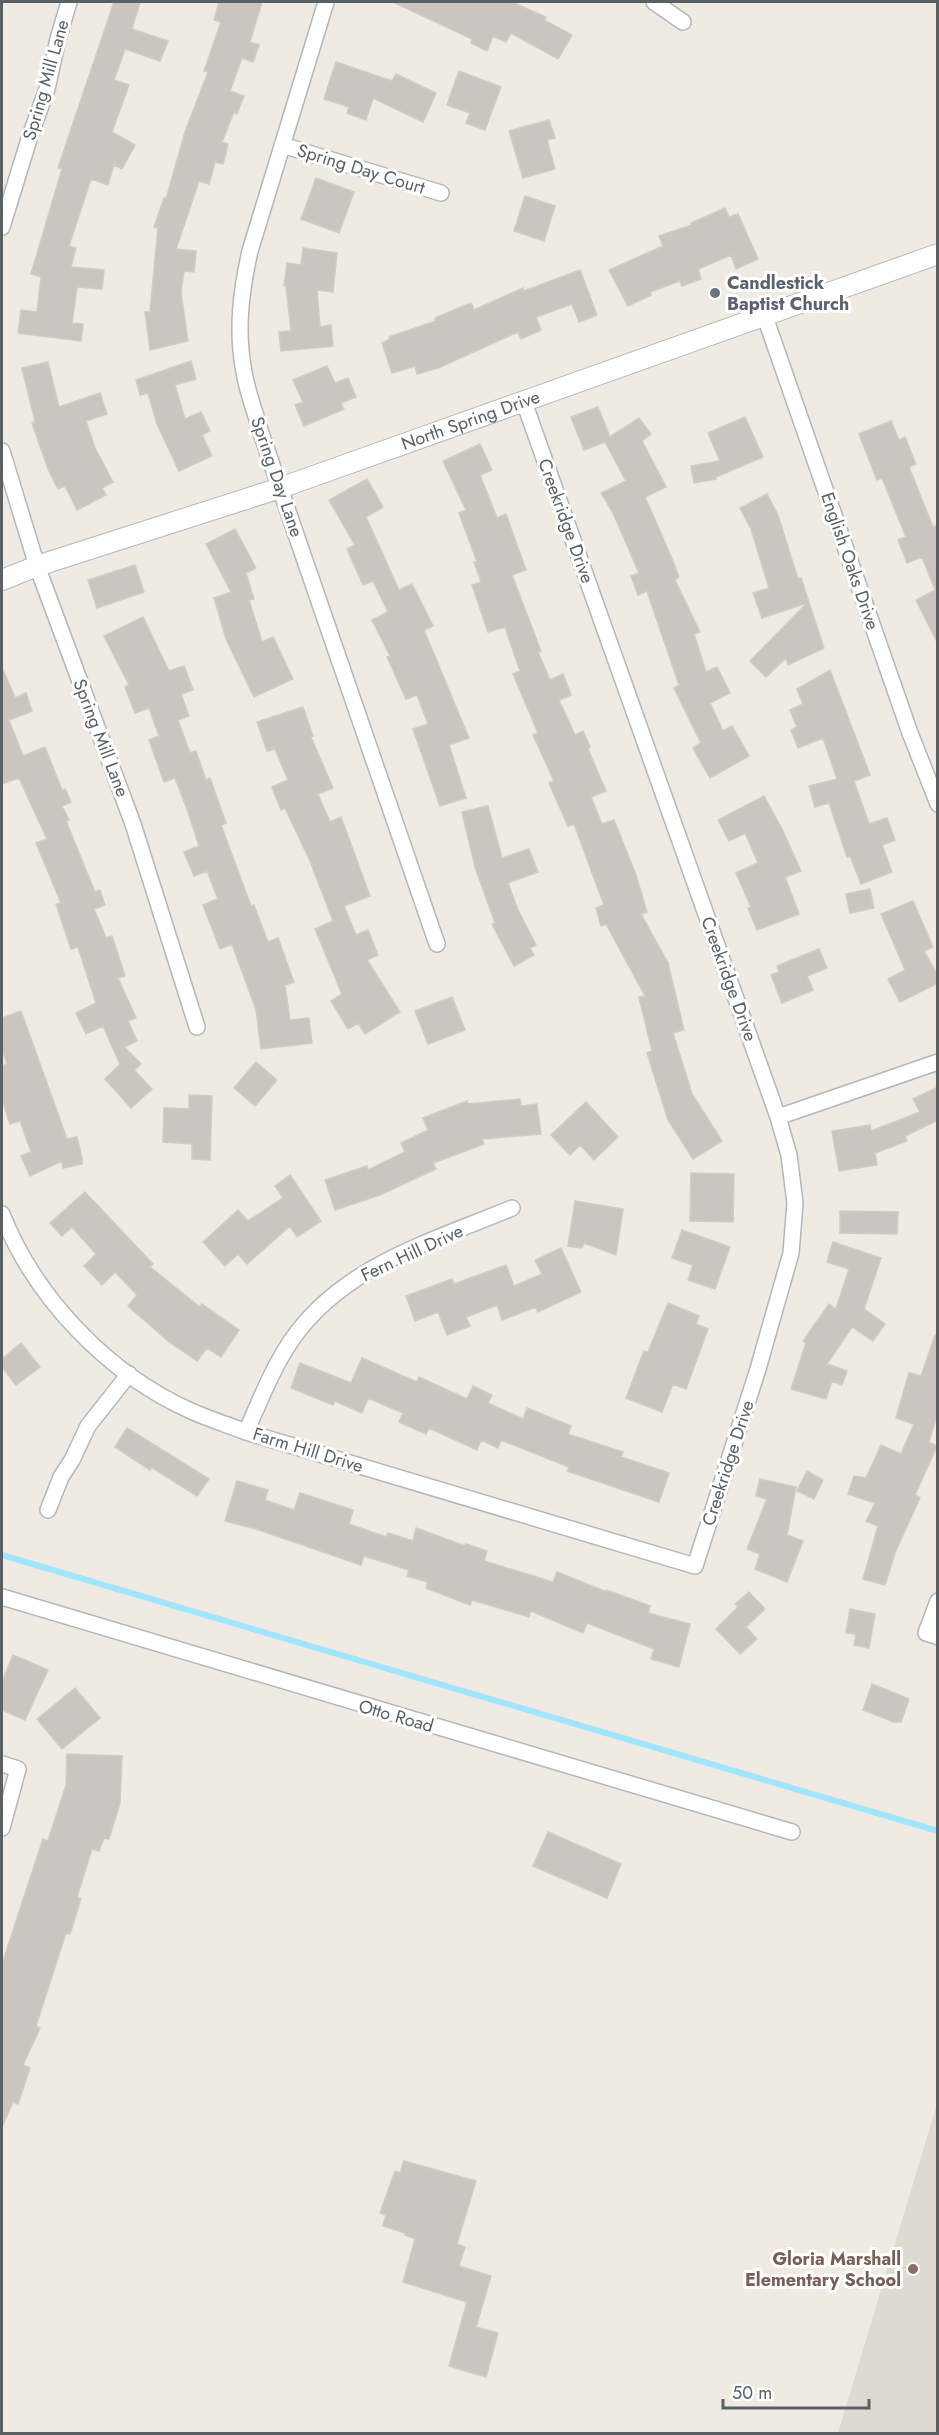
<svg xmlns="http://www.w3.org/2000/svg" width="939" height="2435" font-family="Jost,sans-serif">
  <rect width="100%" height="100%" fill="#efeae2"/>
  <path fill="#dedad1" d="M937,2104V2433H838Z"/>
  <g fill="none" stroke-linecap="round" stroke-linejoin="round">
    <path stroke="#a2e5ff" stroke-width="6" d="M2,1555L938,1831"/>
  </g>
  <path fill="#cac5bf" stroke="#d4cbc0" stroke-width="1.5" d="M114,2H140L132,29L168,41L160,61L125,49L114,80L129,85L112,132L135,145L122,169L114,165L108,185L91,179L69,246L76,248L71,267L104,270L102,289L77,287L72,323L83,324L81,341L18,333L21,310L37,312L41,277L31,274L62,169L58,168Z
    M219,2H262L250,42L259,45L253,62L242,58L230,91L244,96L237,114L234,112L222,142L228,144L223,164L215,162L209,184L199,181L176,249L196,251L194,272L184,271L181,293L188,341L150,350L145,312H150L158,228L154,227L164,198L166,199L185,132L208,72L204,71L221,22L214,20Z
    M393,2H512L546,17L544,20L572,35L558,59L511,33L506,42L493,36L487,51L471,43L472,39Z
    M336,62L392,81L396,74L436,93L423,122L373,98L366,120L347,113L349,107L324,99Z
    M459,71L501,87L485,130L466,123L470,113L447,105Z
    M549,120L555,138L547,140L555,169L523,178L509,131Z
    M316,178L354,192L339,233L301,219Z
    M525,196L555,206L544,241L514,231Z
    M725,208L729,217L738,214L758,259L736,269L731,255L698,269L701,279L682,286L680,281L650,292L651,295L628,306L609,270L663,246L659,236L692,225L691,223Z
    M303,248L337,253L333,292L317,290L320,327L331,325L333,346L281,351L279,332L291,331L286,286H284L287,263L301,265Z
    M580,270L597,315L579,322L572,304L536,317L541,330L521,339L518,332L438,368L417,374L415,366L392,373L382,343L390,339L389,337L436,321L435,318L471,303L474,310L523,288L524,291Z
    M191,361L196,379L175,385L185,419L201,412L210,431L202,435L212,456L179,471L157,424L148,393L140,395L136,380Z
    M48,362L59,407L100,393L107,414L86,421L95,448L113,482L102,488L106,495L77,510L65,486L58,489L48,469L32,423L35,421L22,368Z
    M327,366L335,383L348,378L356,397L341,403L344,409L304,426L295,405L303,402L293,380Z
    M598,407L610,437L639,418L651,434L642,441L666,487L645,497L673,561L679,577L675,580L700,632L694,634L706,672L717,667L730,693L710,703L723,731L732,726L749,756L710,778L693,748L701,743L674,688L679,685L647,591L638,595L631,576L639,573L613,513L601,493L626,481L605,442L584,450L571,417Z
    M745,417L763,457L716,477V479L694,483L691,466L720,461L708,433Z
    M891,421L899,440L905,437L916,464L909,467L933,527L938,525V644L916,600L935,590L922,557L907,563L898,540L906,537L882,478L877,480L859,434Z
    M480,444L492,470L480,475L497,518L506,514L526,570L512,575L541,651L538,652L550,680L563,674L571,695L559,700L575,735L583,731L590,747L588,749L606,791L591,797L602,824L614,820L636,875L647,912L641,914L668,963L684,1030L673,1033L692,1094L722,1141L693,1159L668,1120L647,1053L652,1051L639,997L645,996L606,924L601,926L596,908L604,905L574,824L568,826L549,783L554,781L533,735L538,733L513,674L520,671L505,627L488,632L472,585L481,582L474,562H477L459,513L466,510L443,461Z
    M367,479L383,507L366,517L399,590L412,584L433,626L424,630L469,738L449,745L466,798L440,806L413,729L428,724L417,695L406,699L387,657L390,656L372,620L388,612L373,581L363,585L347,549L355,545L329,500Z
    M767,494L778,515L798,579L801,578L824,648L788,665L786,658L766,677L750,661L807,603L762,618L753,593L769,588L751,529L740,508Z
    M235,529L256,568L246,573L254,599L249,600L262,642L273,637L293,679L254,697L226,639L214,598L231,592L206,544Z
    M135,565L144,592L97,608L88,580Z
    M143,617L169,671L184,666L193,690L181,694L189,716L178,720L190,753L196,751L206,780L210,778L226,823L221,825L251,906L254,905L268,942L278,938L294,982L285,985L290,1020L309,1018L312,1043L261,1049L256,1010L232,944L220,949L203,905L218,899L207,871L194,876L184,852L199,846L188,812L175,778L164,782L149,740L159,736L149,708L135,713L125,687L129,685L104,636Z
    M2,667L15,698L26,693L32,711L9,720L23,756L45,747L62,790L65,789L71,802L62,806L69,820L66,821L95,892L100,890L105,905L94,909L106,938L112,936L125,976L118,978L136,1018L128,1021L137,1041L124,1047L141,1064L134,1070L152,1089L131,1108L105,1079L120,1064L103,1026L86,1034L76,1013L96,1003L78,947L71,949L56,904L61,903L36,843L47,839L19,778L2,784Z
    M830,670L870,775L854,781L869,824L887,818L895,840L882,845L892,872L861,884L850,856L847,857L829,803L815,807L809,786L837,779L823,738L798,748L791,730L797,727L790,710L803,704L797,689Z
    M303,707L313,736L311,737L333,788L318,794L330,822L341,817L370,896L344,906L356,935L368,930L378,955L367,960L400,1012L365,1034L358,1023L348,1029L331,1001L342,994L315,929L333,921L310,861L285,808L281,810L272,787L288,780L275,749L267,751L257,722Z
    M764,796L782,829L801,871L785,877L799,914L757,930L748,908L751,907L736,873L758,863L745,833L729,841L718,820Z
    M488,806L502,858L529,849L538,872L508,883L518,910L536,945L530,948L534,955L514,966L492,924L495,923L475,867L462,812Z
    M870,889L874,908L850,913L846,894Z
    M913,901L933,947L924,951L938,976V983L900,1002L888,979L905,970L881,914Z
    M819,949L827,968L807,976L813,990L782,1003L771,975L779,972L777,966Z
    M452,997L465,1030L428,1044L415,1011Z
    M21,1011L67,1139L77,1137L82,1158V1164L63,1168L62,1161L30,1176L21,1156L31,1152L20,1121L10,1124L2,1100V1066L7,1064L2,1050V1018Z
    M256,1062L277,1080L255,1106L234,1088Z
    M938,1087V1120L905,1136L907,1141L875,1153L877,1165L839,1171L832,1131L870,1125L871,1131L920,1112L913,1099Z
    M189,1095L212,1096L210,1160L192,1159V1144L163,1142L164,1108L189,1109Z
    M520,1099L521,1106L537,1104L541,1134L482,1139L484,1144L433,1163L436,1169L380,1195L335,1210L325,1180L367,1166L368,1170L405,1152L401,1143L428,1130L423,1118L467,1101L468,1104Z
    M586,1102L618,1137L594,1160L580,1145L570,1155L551,1135Z
    M691,1173L734,1174L733,1222L690,1221Z
    M290,1175L321,1221L297,1237L290,1226L247,1264L238,1254L225,1266L203,1242L238,1210L248,1221L283,1198L275,1186Z
    M85,1192L153,1264L150,1267L200,1307L202,1304L239,1330L221,1357L207,1348L197,1361L168,1341L128,1306L137,1295L115,1272L102,1285L84,1266L96,1254L72,1227L62,1236L50,1223Z
    M575,1201L623,1209L616,1255L584,1243L582,1248L568,1246Z
    M840,1211L898,1212L897,1234L840,1233Z
    M682,1230L730,1247L715,1289L688,1280L693,1265L672,1258Z
    M833,1242L881,1258L864,1309L885,1324L873,1341L852,1327L827,1364L847,1371L842,1385L832,1381L826,1399L791,1389L806,1343L803,1341L829,1304L836,1309L849,1269L827,1262Z
    M561,1248L581,1292L538,1312L536,1307L502,1320L497,1305L466,1317L470,1326L447,1335L438,1312L415,1321L406,1296L452,1279L454,1284L506,1265L514,1286L542,1274L535,1260Z
    M668,1303L699,1316L696,1324L708,1329L686,1389L673,1384L662,1412L626,1398L644,1351L648,1352Z
    M935,1335H938V1412L929,1442L937,1446L915,1495L920,1498L896,1550L885,1585L863,1579L878,1526L866,1521L875,1503L848,1494L854,1476L866,1478L881,1445L901,1454L914,1424L896,1418L909,1373L921,1376Z
    M21,1343L40,1367L16,1385L2,1367V1359Z
    M362,1358L417,1382L419,1377L467,1399L473,1386L492,1395L488,1403L523,1419L527,1408L571,1426L568,1434L623,1452L621,1457L669,1473L659,1502L567,1471L569,1467L501,1440L498,1448L481,1440L477,1450L429,1428L426,1434L399,1422L403,1413L368,1398L362,1413L335,1401L333,1405L291,1388L300,1363L351,1383Z
    M127,1428L209,1479L197,1496L151,1467L150,1470L115,1447Z
    M807,1471L823,1480L814,1499L797,1491Z
    M760,1479L796,1487L787,1535L803,1541L787,1582L755,1569L760,1554L747,1549L767,1499L756,1496Z
    M237,1481L268,1490L265,1500L294,1510L300,1493L353,1510L349,1524L386,1537L388,1533L413,1541L416,1528L465,1546L466,1544L487,1551L484,1561L553,1582L557,1572L607,1592V1590L650,1606L648,1613L690,1624L679,1667L651,1659L654,1649L587,1623L583,1633L531,1611L529,1617L472,1600L470,1605L426,1588L428,1582L407,1576L409,1570L364,1556L361,1565L256,1529L225,1521Z
    M749,1592L765,1609L746,1627L757,1639L740,1654L716,1629L738,1607L735,1604Z
    M850,1609L875,1614L869,1648L854,1645L856,1634L846,1633Z
    M13,1655L48,1670L25,1720L2,1710V1682Z
    M872,1684L909,1699L901,1722H894L863,1710Z
    M75,1688L100,1718L62,1749L37,1719Z
    M67,1754L122,1756L120,1803L109,1839L104,1838L99,1851L92,1849L77,1897L81,1899L70,1934L66,1933L36,2026L40,2028L23,2065L30,2068L18,2104L13,2102L2,2127V1964L43,1839L48,1841L66,1785Z
    M548,1832L621,1864L607,1898L533,1866Z
    M404,2161L476,2181L457,2244L465,2247L459,2266L491,2276L476,2327L498,2333L486,2377L449,2366L467,2302L403,2282L415,2239L405,2235V2233L383,2226L386,2215L380,2213L395,2171L400,2173Z"/>
  <g fill="none" stroke-linecap="round" stroke-linejoin="round">
    <g stroke="#b3b7bb" stroke-width="18">
      <path id="minor" d="M326,2L250,251C241,291 236,331 244,372C247,391 255,411 260,430L437,944
        M654,2L683,22
        M282,145L441,193
        M2,227L30,136L47,89L58,39L69,2
        M765,317L910,733L938,804
        M2,451L37,566L133,824L197,1027
        M778,1117L938,1062
        M2,1214C35,1298 108,1374 191,1411C209,1419 228,1425 246,1432L695,1566L758,1369L791,1253L795,1203L789,1155L778,1117L524,402
        M246,1432C260,1401 272,1369 291,1341C342,1266 433,1241 512,1208
        M48,1510L61,1477L72,1460L88,1426L129,1374
        M2,1597L792,1832
        M938,1601L926,1633L938,1637
        M2,1764L18,1769L2,1828"/>
    </g>
    <g stroke="#b3b7bb" stroke-width="22">
      <g id="tertiary">
        <path id="s1" d="M2,580L37,566L280,488L938,254"/>
      </g>
    </g>
    <use href="#minor" stroke="#fff" stroke-width="15"/>
    <use href="#tertiary" stroke="#fff" stroke-width="20"/>
  </g>
  <circle fill="#6b7280" stroke="#fff" stroke-width="2" cx="715" cy="293" r="6"/>
  <circle fill="#8d6e63" stroke="#fff" stroke-width="2" cx="913" cy="2269" r="6"/>
  <g text-anchor="middle" stroke-width="6" stroke-linejoin="round" paint-order="stroke">
    <g font-size="18" fill="#5a6165" stroke="#fff">
      <text transform="translate(46 80) rotate(-74)" y="6">Spring Mill Lane</text>
      <text transform="translate(361 169) rotate(17)" y="6">Spring Day Court</text>
      <text dy="6" stroke="none"><textPath href="#s1" startOffset="495">North Spring Drive</textPath></text>
      <text transform="translate(277 477) rotate(71)" y="6">Spring Day Lane</text>
      <text transform="translate(566 521) rotate(70)" y="6">Creekridge Drive</text>
      <text transform="translate(850 561) rotate(71)" y="6">English Oaks Drive</text>
      <text transform="translate(101 738) rotate(69)" y="6">Spring Mill Lane</text>
      <text transform="translate(729 979) rotate(70)" y="6">Creekridge Drive</text>
      <text transform="translate(412 1253) rotate(-25)" y="6">Fern Hill Drive</text>
      <text transform="translate(308 1450) rotate(17)" y="6">Farm Hill Drive</text>
      <text transform="translate(728 1463) rotate(-72)" y="6">Creekridge Drive</text>
      <text transform="translate(396 1716) rotate(16)" y="6">Otto Road</text>
    </g>
    <g font-size="18" font-weight="bold" fill="#5b616d" stroke="#fff" text-anchor="start">
      <text x="727" y="289">Candlestick<tspan x="727" dy="21">Baptist Church</tspan></text>
    </g>
    <g font-size="18" font-weight="bold" fill="#785e54" stroke="#fff" text-anchor="end">
      <text x="901" y="2265">Gloria Marshall<tspan x="901" dy="21">Elementary School</tspan></text>
    </g>
  </g>
  <rect width="939" height="2435" fill="none" stroke="#5a6165" stroke-width="6"/>
  <path d="M723 2399v9h146v-9" fill="none" stroke="#5a6165" stroke-width="3"/>
  <text x="732" y="2399" font-size="18" fill="#5a6165" stroke="#ffffff" stroke-width="4.5" paint-order="stroke">50 m</text>
</svg>
